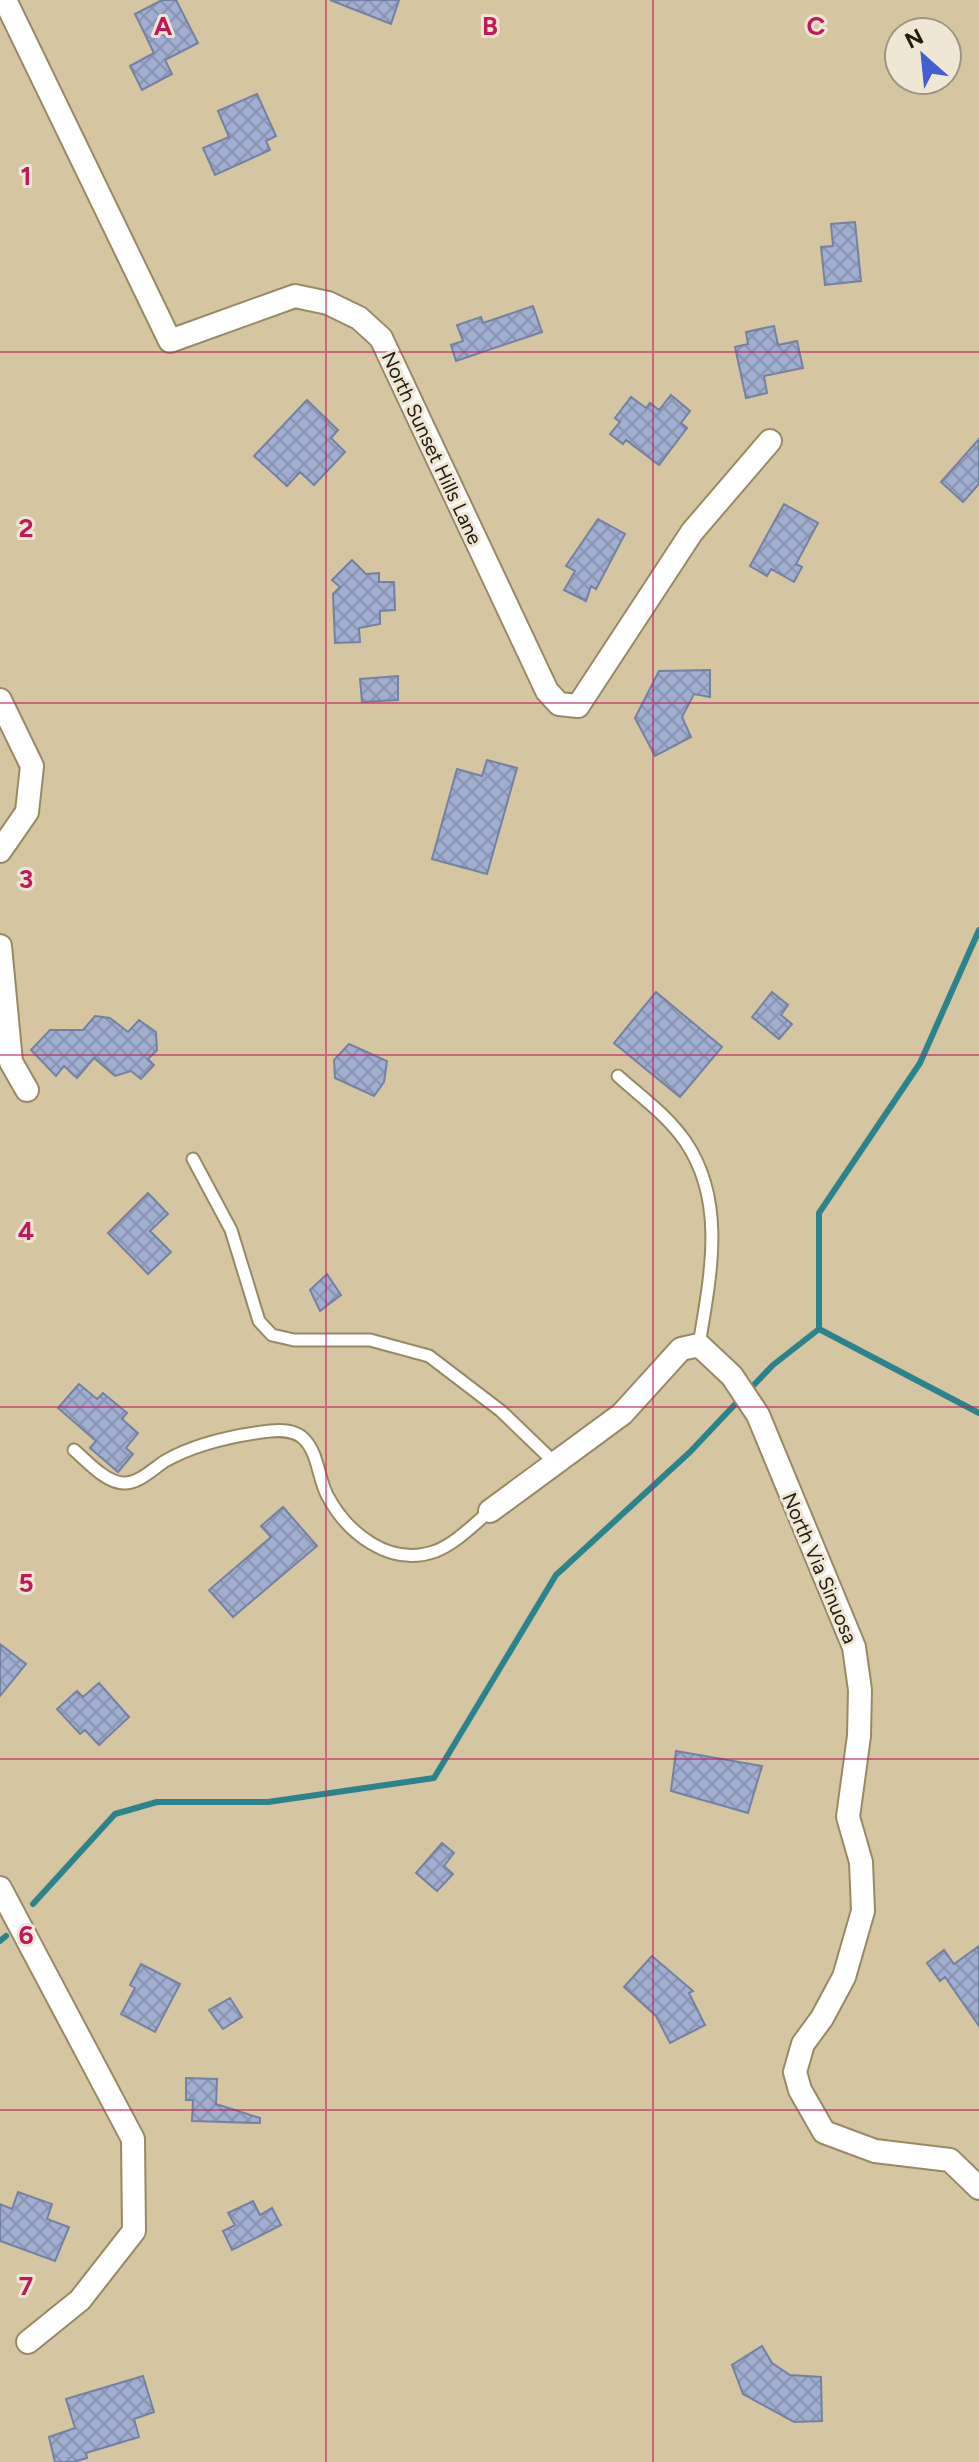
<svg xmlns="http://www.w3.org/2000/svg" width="979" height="2462" font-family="Figtree,sans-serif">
  <defs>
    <pattern id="building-cross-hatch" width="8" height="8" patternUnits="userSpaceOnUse" patternTransform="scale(2)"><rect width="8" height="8" fill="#9fadd0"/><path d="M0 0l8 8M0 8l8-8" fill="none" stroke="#8994b1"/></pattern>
  </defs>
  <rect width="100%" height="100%" fill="#d5c6a1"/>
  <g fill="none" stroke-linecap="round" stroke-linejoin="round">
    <path stroke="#29848c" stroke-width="6" d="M819,1329L979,1413
      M748,1391L773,1365L819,1329V1213L920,1063L979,930
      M33,1904L115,1814L157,1802H268L434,1778L556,1575L690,1452L740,1399
      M0,1941L6,1936"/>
  </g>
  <path fill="url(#building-cross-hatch)" stroke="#7481a2" stroke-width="2" d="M162,0H176L198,43L165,60L172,74L142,90L130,66L154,53L135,14Z
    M330,0H399L391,24Z
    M257,94L276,136L266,141L270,150L215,175L203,148L229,137L218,111Z
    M855,222L861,281L825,285L821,247L833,246L831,224Z
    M533,306L542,332L456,361L451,345L463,341L457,325L481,317L483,323Z
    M774,326L778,345L797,341L803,368L764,376L767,393L746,398L735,347L748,344L746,332Z
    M671,395L690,411L681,423L687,428L659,465L626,440L623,444L610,434L620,422L615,418L631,397L646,408L650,403L659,410Z
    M307,400L338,430L331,438L345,452L314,485L300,472L287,486L254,456Z
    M979,439V484L963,502L941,482Z
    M784,504L818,523L796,564L802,567L794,582L771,569L767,576L750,566Z
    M598,519L625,534L596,589L591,586L586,601L564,590L575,571L566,566Z
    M352,560L366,574L379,573V582H394L395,610L380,611V624L359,628L360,642L335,643L333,594L340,587L332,580Z
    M710,670V697L694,694L682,717L691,737L655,756L635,718L659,671Z
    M398,676V700L362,702L360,679Z
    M487,760L517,768L487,874L432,859L457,769L482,776Z
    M656,992L722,1047L680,1097L614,1043Z
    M772,992L788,1005L781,1015L792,1024L779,1039L752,1017Z
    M95,1016L110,1018L128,1032L139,1020L156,1032L157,1050L148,1059L154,1065L141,1079L131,1071L115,1076L94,1058L77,1078L64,1066L56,1076L31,1050L50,1030H83Z
    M349,1044L387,1061L384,1082L374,1096L335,1078L334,1060Z
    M148,1193L168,1214L150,1231L171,1252L148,1274L108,1233Z
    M327,1274L341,1295L320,1311L310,1290Z
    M79,1384L97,1399L103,1393L127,1413L122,1419L138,1433L126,1448L133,1454L118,1472L90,1448L96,1441L58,1408Z
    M283,1507L317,1546L233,1617L209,1590L271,1537L261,1526Z
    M0,1644L26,1664L0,1696Z
    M99,1683L129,1717L99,1745L85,1730L80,1734L57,1709L77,1691L83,1697Z
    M676,1751L762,1766L748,1813L671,1791Z
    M442,1843L454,1853L444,1866L453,1874L437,1891L416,1873Z
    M979,1946V2026L945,1977L940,1981L927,1963L944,1950L954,1964Z
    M652,1956L693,1991L689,1993L705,2025L670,2043L656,2016L624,1987Z
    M141,1964L180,1984L155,2032L121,2014L135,1988L130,1985Z
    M230,1998L242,2017L223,2029L209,2010Z
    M186,2078L217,2079L216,2104L260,2118V2123L192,2121L193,2100H186Z
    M18,2192L52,2204L47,2219L69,2227L55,2261L0,2241V2204L12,2209Z
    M253,2201L260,2215L272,2208L281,2225L232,2250L223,2231L235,2225L228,2213Z
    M762,2346L772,2363L790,2375L821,2377L822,2421L794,2422L743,2394L732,2365Z
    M143,2376L154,2412L134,2419L139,2437L86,2453L87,2458L73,2462H55L49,2437L75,2428L66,2399Z"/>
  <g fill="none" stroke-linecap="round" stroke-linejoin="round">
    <g stroke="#988966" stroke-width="15">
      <path id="service" d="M618,1076C640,1096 667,1115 685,1141C727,1202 710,1277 699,1345
        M193,1159L231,1230L259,1321L272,1335L294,1340H370L429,1356L501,1411L555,1463
        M74,1450C87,1461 105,1482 123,1483C138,1484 153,1469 165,1461C195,1444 236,1435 270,1431C282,1430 295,1430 304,1439C318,1453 318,1477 327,1495C347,1533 390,1568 436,1551C456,1543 473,1525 490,1511"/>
    </g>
    <g stroke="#988966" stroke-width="26">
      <path id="minor" d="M5,0L170,341L295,296L328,303L359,318L381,338L547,691L559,704L578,706L692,532L770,441
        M0,700L32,766L27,812L0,851
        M0,946L11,1062L27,1090
        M490,1511L622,1414L681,1349L699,1345L732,1376L758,1415L854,1647L860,1690L859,1736L848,1817L861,1862L863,1911L844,1977L822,2018L803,2044L795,2072L800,2090L824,2132L875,2151L950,2160L979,2188
        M0,1888L133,2139L134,2231L80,2300L28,2342"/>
    </g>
    <use href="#service" stroke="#fff" stroke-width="11"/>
    <use href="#minor" stroke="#fff" stroke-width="22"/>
  </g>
  <path fill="none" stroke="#c2185b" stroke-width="2" stroke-opacity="0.55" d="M326,0V2462M653,0V2462M0,352H979M0,703H979M0,1055H979M0,1407H979M0,1759H979M0,2110H979"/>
  <g text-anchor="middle" stroke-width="6" stroke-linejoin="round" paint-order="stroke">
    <g font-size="20" fill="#221c0e" stroke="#efe7d4">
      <text transform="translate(432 448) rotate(65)" y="7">North Sunset Hills Lane</text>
      <text transform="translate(820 1568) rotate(67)" y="7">North Via Sinuosa</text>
    </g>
  </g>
  <g font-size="26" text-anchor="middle" font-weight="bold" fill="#c2185b" stroke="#efe7d4" stroke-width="6" stroke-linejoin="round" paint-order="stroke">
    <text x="163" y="35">A</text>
    <text x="490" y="35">B</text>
    <text x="816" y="35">C</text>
    <text x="26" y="185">1</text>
    <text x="26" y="537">2</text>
    <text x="26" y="888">3</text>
    <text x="26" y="1240">4</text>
    <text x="26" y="1592">5</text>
    <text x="26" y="1944">6</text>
    <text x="26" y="2295">7</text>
  </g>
  <g transform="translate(923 56) rotate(333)"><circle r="38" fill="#efe7d4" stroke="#9d9685" stroke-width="2"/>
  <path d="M0-6L14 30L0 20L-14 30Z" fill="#405fd2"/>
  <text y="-12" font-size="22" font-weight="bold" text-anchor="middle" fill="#221c0e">N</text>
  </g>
</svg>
